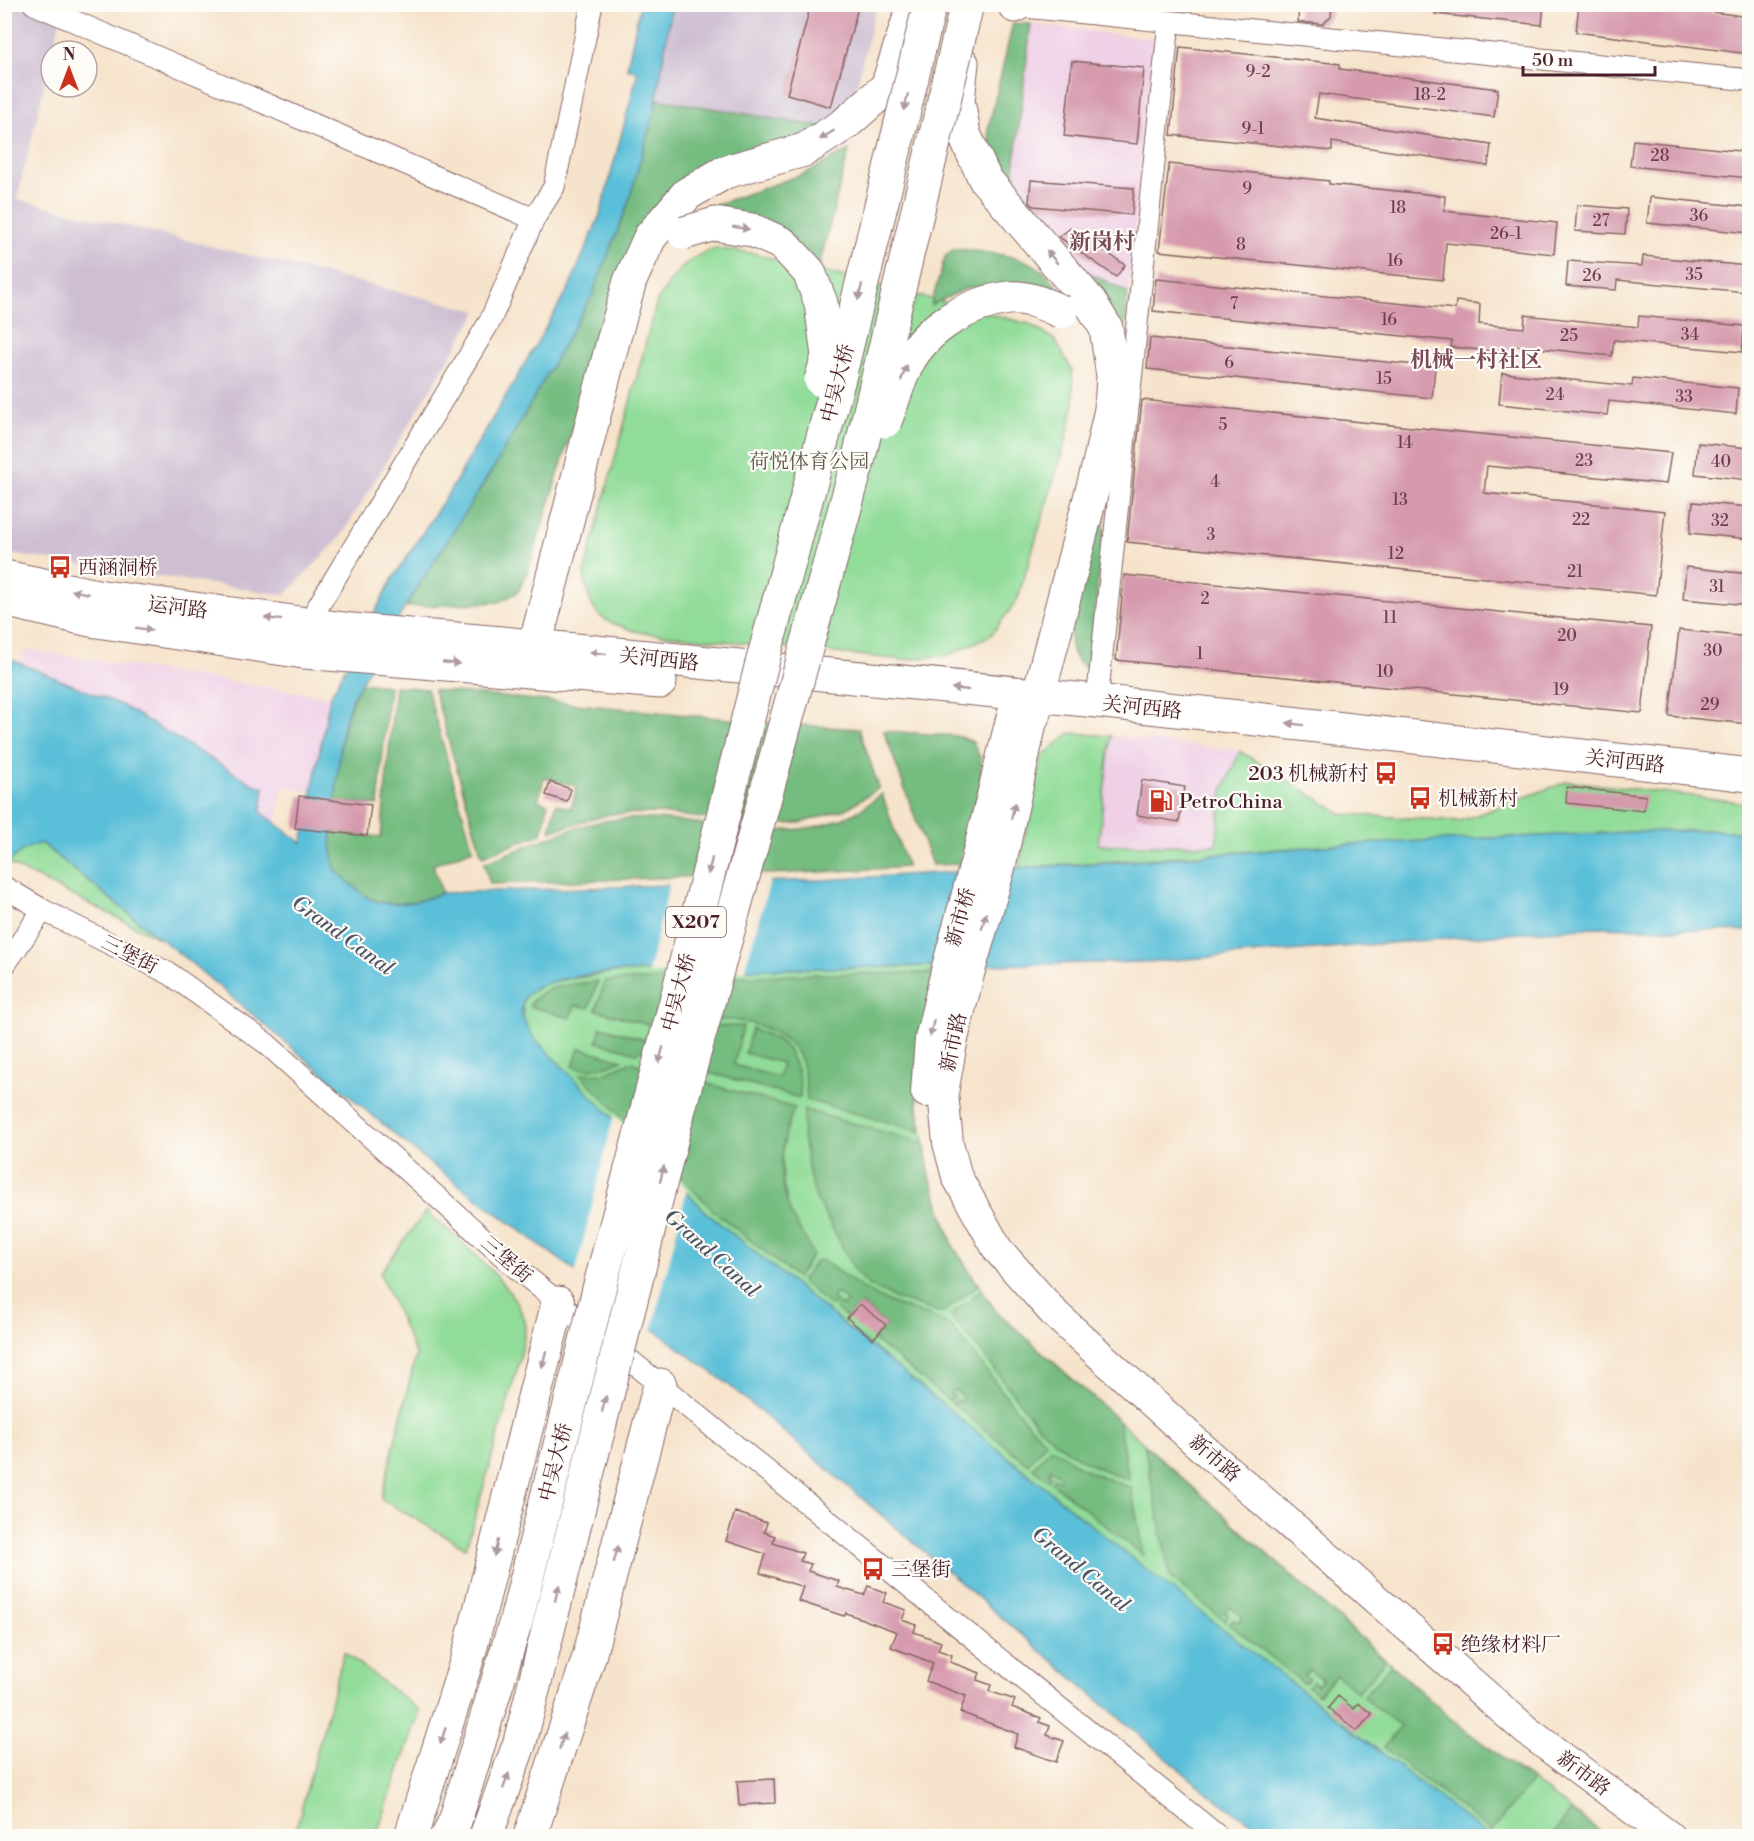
<svg xmlns="http://www.w3.org/2000/svg" width="1754" height="1841" font-family="'Libre Bodoni','Noto Serif SC',serif">
  <rect width="100%" height="100%" fill="#fdfcf7"/>
  <filter id="ink" filterUnits="userSpaceOnUse"><feTurbulence type="fractalNoise" baseFrequency=".0167" numOctaves="2"/><feDisplacementMap in="SourceGraphic" scale="12" xChannelSelector="R" yChannelSelector="G"/><feConvolveMatrix kernelMatrix="1 2 1 2 8 2 1 2 1" color-interpolation-filters="sRGB"/></filter>
  <filter id="wash" filterUnits="userSpaceOnUse"><feTurbulence type="fractalNoise" baseFrequency=".008" numOctaves="4" result="noise"/><feDisplacementMap in="SourceGraphic" scale="24" xChannelSelector="R" yChannelSelector="G"/><feGaussianBlur stdDeviation="1.35" result="paint"/><feColorMatrix in="noise" values="0 0 0 0 0 0 0 0 0 0 0 0 0 0 0 0 0 1.4 0 .05"/><feComposite in="paint" operator="in"/></filter>
  <g filter="url(#wash)">
    <rect width="100%" height="100%" fill="#f6e3cb"/>
    <path fill="#efd0e6" d="M1031,24L1156,39L1128,293L1061,258L1022,210L1014,170Z
      M26,650L330,697L312,792L283,786L276,824L261,812L263,787L253,784L121,705L20,663Z
      M1111,736L1240,751L1223,791L1217,845H1097Z"/>
    <path fill="#cdbed2" d="M4,5H20L60,20L53,51H51V58L17,199L478,311L340,538L285,595L5,553Z
      M672,5H876L853,102L828,128L657,99Z"/>
    <path fill="#90dc98" stroke="#6d7e62" stroke-width="1.5" d="M716,248L751,253L1029,324L1055,340L1072,370L1074,404L1066,440L1017,601L991,635L949,655L903,660L638,632C596,618 592,618 584,574L657,301C676,273 683,259 716,248Z
      M1070,733L1111,736L1098,845H1216L1223,790L1240,751L1342,814L1460,821L1569,781L1749,803V833L1714,830L1630,832L1337,845L1018,868L1042,756Z
      M4,821L41,843L160,939L5,862Z
      M940,966L918,1056V1107L930,1177L953,1246L995,1310L1457,1724L1606,1836H1488L1128,1555L708,1214L532,1036L524,1021L522,1004L526,995L545,983L613,972Z
      M426,1211C454,1237 523,1289 525,1327C525,1336 522,1347 521,1355L466,1548L381,1499L416,1355L380,1273Z
      M344,1652L420,1711L376,1836H294Z"/>
    <path fill="#74bc80" stroke="#5f6e56" stroke-width="1.5" d="M1013,23L1031,24L1014,170L1022,210L994,161L988,130Z
      M657,99L828,128L728,161L621,273L528,571L518,592L499,602L405,607L496,464L592,295L628,204Z
      M849,150L819,266L707,216L704,209L806,173Z
      M954,249C972,250 1011,255 1028,262C1048,270 1064,295 1077,312L1005,285L967,288L931,305L945,257Z
      M1061,258L1128,293L1089,670C1068,658 1070,644 1070,622L1117,371Z
      M361,683L389,686L378,805L335,801C339,758 339,721 361,683Z
      M395,686L427,689L473,849L433,865L442,893C420,902 396,908 372,900C362,896 345,878 335,870L331,845L332,832L381,837Z
      M434,690L769,723L859,729L879,788L846,809L800,823L769,825L656,813L610,814L550,831L556,804L571,808L577,786L544,778L538,800L548,804L542,834L482,856Z
      M884,731L959,736L973,742L981,760V784L959,864L932,865Z
      M882,794L907,867L821,872L490,884L484,863C524,848 569,826 610,820C692,810 771,852 851,815C862,810 872,801 882,794Z
      M938,973L918,1056L917,1107L922,1132L807,1100C807,1088 804,1065 798,1055C784,1028 737,1015 709,1022C682,1027 660,1040 637,1053L597,1042L601,1027L646,1040L650,1025L596,1010L605,981L812,974Z
      M598,981L589,1008L575,1005L570,1018L529,1006C541,983 576,985 598,981Z
      M713,1026H743L734,1065L778,1077L782,1063L745,1053L752,1028C759,1032 768,1034 775,1038C793,1048 802,1078 800,1098L645,1055Z
      M579,1048L622,1060C604,1068 592,1071 573,1067Z
      M630,1062L795,1108C779,1139 778,1180 791,1214C797,1228 809,1240 812,1256L797,1278L714,1211L580,1074L604,1073Z
      M804,1110L924,1143L930,1177L953,1246L978,1285L944,1312H937L894,1298L870,1286L857,1274L816,1198L810,1178L803,1136Z
      M822,1260C845,1276 868,1294 895,1304C915,1312 934,1315 952,1327L1025,1420L1046,1442L1028,1464L952,1403L956,1400L960,1402L963,1397L954,1390L950,1394L954,1397L949,1401L873,1339L886,1325L861,1304L847,1318L835,1308L839,1303L843,1306L847,1301L837,1293L832,1298L836,1301L831,1306L801,1281L816,1261Z
      M981,1290L995,1310L1118,1420L1129,1480L1089,1464L1055,1442L1036,1424L974,1342L952,1318V1314Z
      M1144,1444L1385,1660L1358,1692L1336,1675L1318,1695L1308,1687L1313,1681L1317,1685L1322,1680L1310,1670L1304,1675L1309,1679L1304,1684L1229,1624L1233,1619L1238,1622L1242,1617L1230,1607L1225,1612L1229,1615L1225,1621L1170,1577Z
      M1051,1447L1083,1469L1131,1488L1144,1556L1051,1482L1054,1478L1058,1481L1061,1477L1051,1469L1048,1473L1051,1476L1048,1480L1033,1468Z
      M1391,1665L1457,1724L1532,1781L1491,1832L1383,1747L1400,1726L1363,1697Z
      M1571,1811L1606,1836H1552Z"/>
    <path fill="#5abfd8" stroke="#526f82" stroke-width="1.5" d="M640,5H672L655,108L628,204L592,295L496,464L405,607L352,698L342,729L331,844L335,870C345,878 362,896 372,900C396,908 420,902 442,893L821,880L1105,863L1337,845L1630,832L1714,830L1749,833V931L1596,927L1148,962L613,972C592,975 525,978 522,1005C520,1016 527,1026 532,1036L708,1214L1128,1555L1488,1836H1269L1205,1791L729,1385L428,1162L191,963L41,843C25,848 13,854 5,870V657L121,705L253,784L264,787L261,812L302,843L330,697L392,580L453,486L569,288L600,215L638,72L627,68Z"/>
    <path fill="#f6e3cb" d="M771,878L744,971L648,974L670,881Z
      M614,1115L687,1189L652,1331L575,1275Z"/>
    <g id="blocks">
      <path fill="#d69aad" d="M811,4H859L831,107L787,94Z
        M1299,4H1332L1331,16L1323,24L1298,22Z
        M1436,4H1544L1542,25L1435,14Z
        M1579,4H1653L1749,17V54L1576,32Z
        M1180,47L1340,64V69L1498,89L1494,117L1319,94L1315,118L1491,145L1488,166L1332,142V151L1171,135Z
        M1072,61L1144,68L1137,144L1064,136Z
        M1633,140L1749,152V178L1630,166Z
        M1169,164L1329,181V184L1445,196L1444,211L1557,223L1554,254L1446,243L1443,280L1159,251Z
        M1031,180L1134,188L1132,215L1033,206L1029,202Z
        M1650,197L1749,207V233L1647,223Z
        M1577,205L1627,209L1625,234L1575,231Z
        M1071,228L1125,265L1116,277L1059,237Z
        M1643,256L1748,266L1746,292L1617,280L1616,290L1566,286L1568,261L1642,266Z
        M1156,279L1455,309L1456,301L1480,304L1479,324L1524,328L1525,315L1638,327L1639,316L1744,326L1742,352L1614,340L1612,356L1511,345L1510,353L1451,347L1452,341L1153,311Z
        M1150,338L1435,367L1432,398L1147,369Z
        M1502,373L1632,386L1633,378L1738,388L1736,414L1609,401L1607,415L1499,404Z
        M1142,400L1671,453L1666,484L1487,466L1484,493L1665,511L1656,595L1127,542Z
        M1698,443L1749,448V480L1695,474Z
        M1693,502L1749,507V539L1690,533Z
        M1686,567L1749,574V605L1683,599Z
        M1124,575L1651,627L1642,713L1116,660Z
        M1679,630L1749,637V724L1669,716Z
        M1142,780L1185,787L1179,822L1137,815Z
        M550,782L571,789L567,802L546,795Z
        M1567,787L1646,796L1644,811L1566,803Z
        M299,796L371,805L367,836L295,828Z
        M860,1304L886,1325L873,1339L847,1318Z
        M735,1512L767,1523L764,1532L775,1536L773,1543L803,1553L800,1561L811,1564L808,1571L839,1581L837,1587L864,1595L868,1586L887,1593L883,1602L906,1610L902,1620L916,1625L914,1632L941,1642L938,1650L952,1655L950,1662L980,1673L977,1680L991,1685L989,1691L1015,1700L1012,1707L1041,1718L1039,1722L1050,1726L1047,1735L1064,1741L1056,1762L1014,1747L1018,1734L960,1712L966,1696L926,1681L933,1663L891,1647L897,1632L846,1613L844,1616L798,1601L803,1587L760,1573L766,1554L726,1541Z
        M1338,1696L1354,1709L1358,1703L1372,1714L1357,1731L1328,1708Z
        M774,1779L775,1803L739,1805L737,1781Z"/>
    </g>
  </g>
  <g filter="url(#ink)">
    <use href="#blocks" fill-opacity="0" stroke="#866463" stroke-width="1.5"/>
    <g fill="none" stroke-linecap="round" stroke-linejoin="round">
      <g stroke="#866463" stroke-width="23">
        <path id="street" d="M34,4L534,219
          M1015,6L1750,80
          M306,633L308,623L490,321L534,219L554,187L592,4
          M1097,701L1169,22
          M4,887L43,910L170,974L267,1044L516,1268L1218,1836
          M4,966L43,910"/>
      </g>
      <g stroke="#866463" stroke-width="32">
        <path id="secondary" d="M1033,716L1000,868L969,974L952,1043L943,1093L948,1143L957,1177L998,1250L1055,1314L1198,1444L1527,1731L1669,1836
          M926,1092L930,1039L946,971L975,864L1012,715"/>
      </g>
      <g stroke="#866463" stroke-width="35">
        <path id="primary" d="M1015,6V4
          M962,63L958,100L964,134L985,179L1090,302L1106,328L1113,376L1111,409L1099,464L1033,716
          M4,577L97,596L352,630L535,646L1097,701L1750,775
          M4,600L90,620L304,652L660,682
          M536,669L535,646L612,345L630,281L650,237L687,194L725,172L804,150L845,124L887,87L914,4
          M411,1836L470,1650L558,1303
          M530,1836L589,1657L660,1385"/>
      </g>
      <use href="#street" stroke="#fff" stroke-width="21"/>
      <use href="#secondary" stroke="#fff" stroke-width="30"/>
      <use href="#primary" stroke="#fff" stroke-width="33"/>
      <g stroke="#866463" stroke-width="35" stroke-linecap="butt">
        <path id="primary-bridge" d="M684,233L715,224L752,230L783,244L809,272L821,303L828,356L821,380
          M885,421C893,402 898,382 907,364C926,328 968,303 1009,298C1027,296 1046,305 1062,312
          M448,1836L455,1821L516,1621L600,1285L676,1001L761,667L839,378L930,4
          M486,1836L520,1742L681,1101L859,457L967,4"/>
      </g>
      <use href="#primary-bridge" stroke="#fff" stroke-width="33"/>
    </g>
    <defs><path id="oneway-solid" d="M-6-.8H1V-3.2L6.5 0L1 3.2V.8H-6Z" transform="scale(1.5)"/></defs>
    <g fill="#ae9aa0">
      <use href="#oneway-solid" transform="translate(906 102) rotate(104)"/>
      <use href="#oneway-solid" transform="translate(827 135) rotate(148)"/>
      <use href="#oneway-solid" transform="translate(741 228) rotate(9)"/>
      <use href="#oneway-solid" transform="translate(1052 257) rotate(-130)"/>
      <use href="#oneway-solid" transform="translate(860 292) rotate(104)"/>
      <use href="#oneway-solid" transform="translate(904 373) rotate(-69)"/>
      <use href="#oneway-solid" transform="translate(80 592) rotate(-168)"/>
      <use href="#oneway-solid" transform="translate(273 619) rotate(-173)"/>
      <use href="#oneway-solid" transform="translate(144 629) rotate(9)"/>
      <use href="#oneway-solid" transform="translate(598 653) rotate(-174)"/>
      <use href="#oneway-solid" transform="translate(451 663) rotate(5)"/>
      <use href="#oneway-solid" transform="translate(960 689) rotate(-174)"/>
      <use href="#oneway-solid" transform="translate(1295 724) rotate(-173)"/>
      <use href="#oneway-solid" transform="translate(1013 811) rotate(-77)"/>
      <use href="#oneway-solid" transform="translate(710 866) rotate(104)"/>
      <use href="#oneway-solid" transform="translate(984 921) rotate(-74)"/>
      <use href="#oneway-solid" transform="translate(932 1028) rotate(103)"/>
      <use href="#oneway-solid" transform="translate(661 1055) rotate(105)"/>
      <use href="#oneway-solid" transform="translate(662 1174) rotate(-76)"/>
      <use href="#oneway-solid" transform="translate(544 1359) rotate(104)"/>
      <use href="#oneway-solid" transform="translate(604 1404) rotate(-76)"/>
      <use href="#oneway-solid" transform="translate(496 1548) rotate(104)"/>
      <use href="#oneway-solid" transform="translate(616 1554) rotate(-75)"/>
      <use href="#oneway-solid" transform="translate(557 1593) rotate(-76)"/>
      <use href="#oneway-solid" transform="translate(443 1736) rotate(107)"/>
      <use href="#oneway-solid" transform="translate(562 1741) rotate(-72)"/>
      <use href="#oneway-solid" transform="translate(506 1781) rotate(-70)"/>
    </g>
  </g>
  <defs>
    <g id="bus-bare" transform="scale(1.8)"><path d="M-5-6H5V4H4V6H2V4H-2V6H-4V4H-5ZM-3.5-4V0h7V-4ZM-3.5 1.2v1.5H-2V1.2ZM2 1.2v1.5H3.5V1.2Z" fill="#c8321e" stroke="#fdfcf7" stroke-width="2.5" paint-order="stroke"/></g>
    <g id="fuel-bare" transform="scale(1.8)"><path d="M-5.5-6h7V0h2V4h1.3V-2.5L3-4.5l.8-.8L6-3V5H2.5V1h-1V6h-7ZM-4.2-4.7v3.2H.2V-4.7Z" fill="#c8321e" stroke="#fdfcf7" stroke-width="2.5" paint-order="stroke"/></g>
  </defs>
  <g fill-rule="evenodd">
    <use href="#bus-bare" x="60" y="567"/>
    <use href="#bus-bare" x="1386" y="773"/>
    <use href="#bus-bare" x="1420" y="798"/>
    <use href="#fuel-bare" x="1161" y="801"/>
    <use href="#bus-bare" x="873" y="1569"/>
    <use href="#bus-bare" x="1443" y="1644"/>
  </g>
  <g text-anchor="middle" stroke-width="4.5" stroke-linejoin="round" paint-order="stroke">
    <g font-size="16" fill="#6d3e4c">
      <text x="1258" y="77">9-2</text>
      <text x="1430" y="100">18-2</text>
      <text x="1253" y="134">9-1</text>
      <text x="1660" y="161">28</text>
      <text x="1247" y="194">9</text>
      <text x="1398" y="213">18</text>
      <text x="1699" y="221">36</text>
      <text x="1601" y="226">27</text>
      <text x="1506" y="239">26-1</text>
      <text x="1241" y="250">8</text>
      <text x="1395" y="266">16</text>
      <text x="1694" y="280">35</text>
      <text x="1592" y="281">26</text>
      <text x="1234" y="309">7</text>
      <text x="1389" y="325">16</text>
      <text x="1690" y="340">34</text>
      <text x="1569" y="341">25</text>
      <text x="1229" y="368">6</text>
      <text x="1384" y="384">15</text>
      <text x="1555" y="400">24</text>
      <text x="1684" y="402">33</text>
      <text x="1223" y="430">5</text>
      <text x="1405" y="448">14</text>
      <text x="1584" y="466">23</text>
      <text x="1721" y="467">40</text>
      <text x="1215" y="487">4</text>
      <text x="1400" y="505">13</text>
      <text x="1581" y="525">22</text>
      <text x="1720" y="526">32</text>
      <text x="1211" y="540">3</text>
      <text x="1396" y="559">12</text>
      <text x="1575" y="577">21</text>
      <text x="1717" y="592">31</text>
      <text x="1205" y="604">2</text>
      <text x="1390" y="623">11</text>
      <text x="1567" y="641">20</text>
      <text x="1713" y="656">30</text>
      <text x="1200" y="659">1</text>
      <text x="1385" y="677">10</text>
      <text x="1561" y="695">19</text>
      <text x="1710" y="710">29</text>
    </g>
    <rect fill="#fdfcf7" stroke="#806168" stroke-width="1.5" x="666" y="907" width="60" height="30" rx="4.5"/>
    <g font-size="18" font-weight="bold" fill="#4a1f2b">
      <text x="696" y="928">X207</text>
    </g>
    <g font-size="20" fill="#4a1f2b" stroke="#fdfcf7">
      <text transform="translate(837 383) rotate(-76)" y="7">中吴大桥</text>
      <text transform="translate(178 607) rotate(7)" y="7">运河路</text>
      <text transform="translate(659 659) rotate(6)" y="7">关河西路</text>
      <text transform="translate(1142 707) rotate(6)" y="7">关河西路</text>
      <text transform="translate(1625 761) rotate(6)" y="7">关河西路</text>
      <text transform="translate(960 917) rotate(-74)" y="7">新市桥</text>
      <text transform="translate(130 954) rotate(27)" y="7">三堡街</text>
      <text transform="translate(678 992) rotate(-75)" y="7">中吴大桥</text>
      <text transform="translate(953 1042) rotate(-78)" y="7">新市路</text>
      <text transform="translate(507 1259) rotate(41)" y="7">三堡街</text>
      <text transform="translate(1215 1458) rotate(41)" y="7">新市路</text>
      <text transform="translate(555 1462) rotate(-76)" y="7">中吴大桥</text>
      <text transform="translate(1584 1773) rotate(37)" y="7">新市路</text>
    </g>
    <g font-size="20" fill="#5f584c" stroke="#fdfcf7">
      <text x="809" y="468">荷悦体育公园</text>
    </g>
    <g font-size="20" fill="#4a1f2b" stroke="#fdfcf7" text-anchor="start">
      <text x="78" y="574">西涵洞桥</text>
      <text x="1368" y="780" text-anchor="end">203 机械新村</text>
      <text x="1438" y="805">机械新村</text>
      <text x="1179" y="808">PetroChina</text>
      <text x="891" y="1576">三堡街</text>
      <text x="1461" y="1651">绝缘材料厂</text>
    </g>
    <g font-size="21" font-style="italic" fill="#505768" stroke="#fdfcf7">
      <text transform="translate(343 935) rotate(36)" y="7">Grand Canal</text>
      <text transform="translate(712 1253) rotate(42)" y="7">Grand Canal</text>
      <text transform="translate(1081 1569) rotate(40)" y="7">Grand Canal</text>
    </g>
    <g font-size="22" font-weight="bold" fill="#7b4a58" stroke="#fdfcf7">
      <text x="1102" y="249">新岗村</text>
      <text x="1476" y="367">机械一村社区</text>
    </g>
  </g>
  <rect width="1754" height="1841" fill="none" stroke="#fdfcf7" stroke-width="24"/>
  <g transform="translate(69 69)"><circle r="28" fill="#fdfcf7" stroke="#b5a4a5" stroke-width="1.5"/>
  <path d="M0-4.5L10 22L0 15L-10 22Z" fill="#c8321e"/>
  <text y="-9" font-size="16" font-weight="bold" text-anchor="middle" fill="#4a1f2b">N</text>
  </g>
  <path d="M1523 66v9h132v-9" fill="none" stroke="#4a1f2b" stroke-width="3"/>
  <text x="1532" y="66" font-size="18" fill="#4a1f2b" stroke="#fdfcf7" stroke-width="4.5" paint-order="stroke">50 m</text>
</svg>
